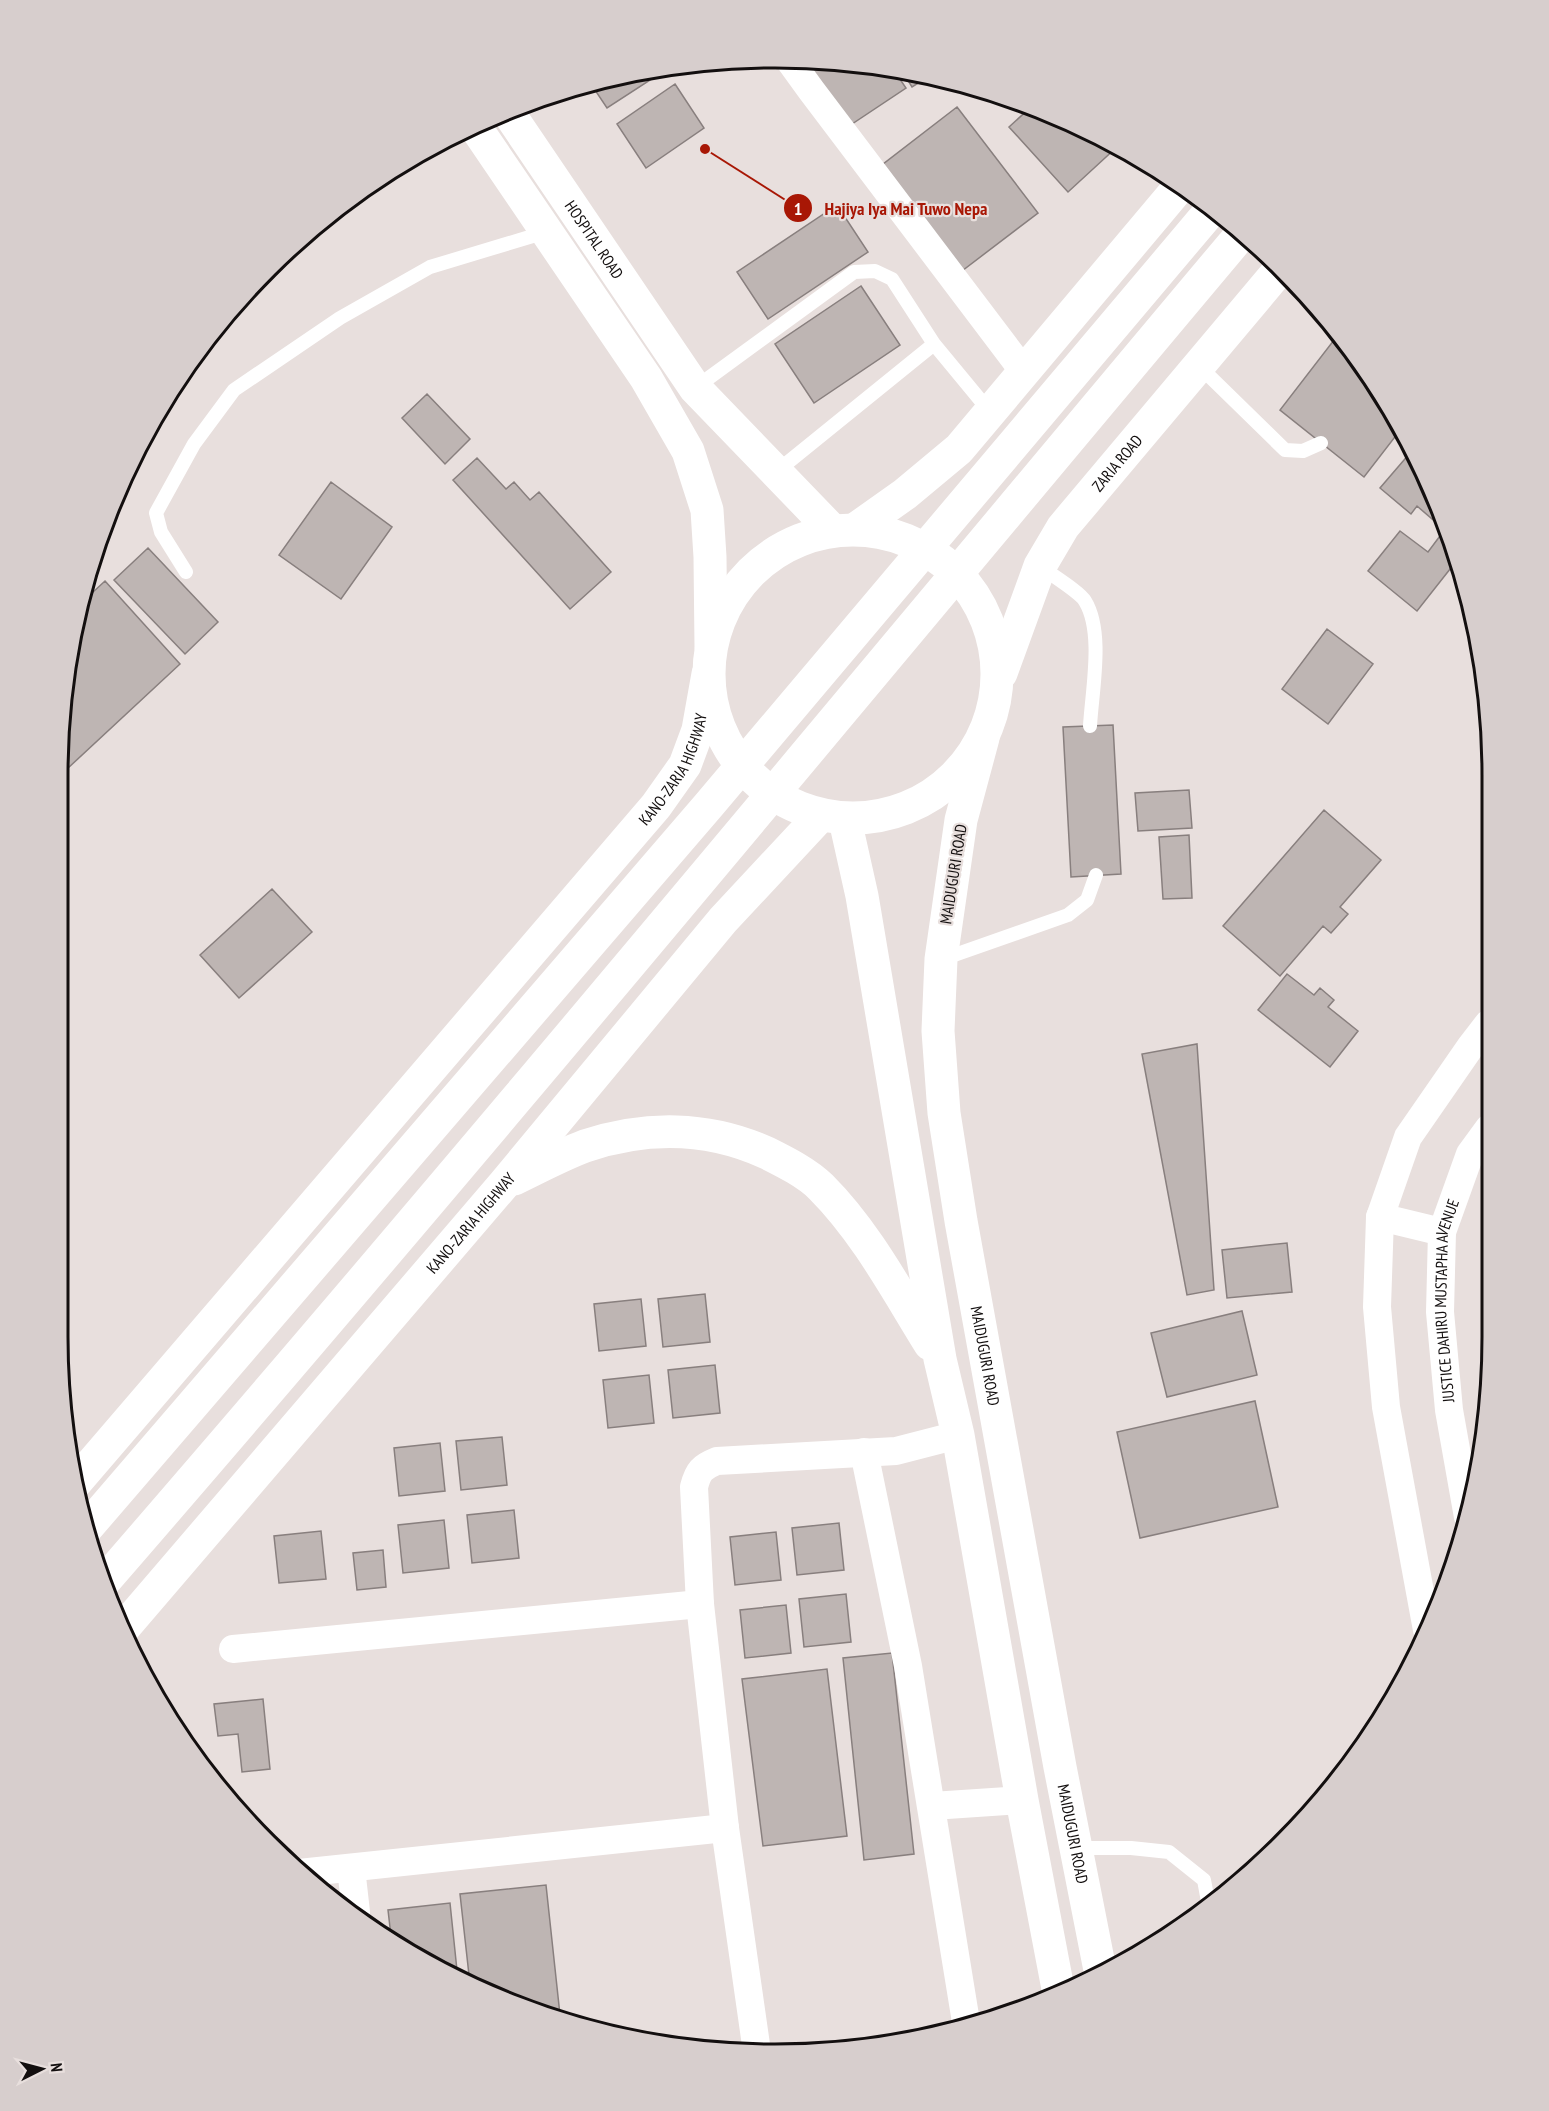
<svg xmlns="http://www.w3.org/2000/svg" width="1549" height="2111" font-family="'PT Sans Narrow',sans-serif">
  <rect width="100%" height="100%" fill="#e8dfdd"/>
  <path fill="#beb5b3" stroke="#887f7e" stroke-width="1.5" d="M805,61L868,63L893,69L906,88L849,126Z
    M660,70L661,73L607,108L589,81Z
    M902,71L928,77L912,87Z
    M675,84L704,128L646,168L617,124Z
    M957,107L1038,213L958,274L878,168Z
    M1031,107L1118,146L1068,192L1009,127Z
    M837,205L868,252L768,319L737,272Z
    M861,286L900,345L814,403L775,344Z
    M1334,340L1354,355L1398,433L1364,477L1280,410Z
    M427,394L470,439L445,464L402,418Z
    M1410,453L1437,500L1446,531L1417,506L1411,514L1380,488Z
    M477,458L506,489L514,482L530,500L539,492L611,572L570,609L453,480Z
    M331,482L392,527L341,599L279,555Z
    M1400,531L1428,552L1443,532L1447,536L1454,564L1417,611L1368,571Z
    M148,548L218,622L185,654L114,580Z
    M105,581L180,664L67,769L59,760L79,605Z
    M1327,629L1373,664L1328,724L1282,689Z
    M1113,725L1121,874L1071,877L1063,727Z
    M1189,790L1192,828L1138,831L1135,793Z
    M1324,810L1381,860L1340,907L1348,914L1331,933L1323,926L1280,976L1223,926Z
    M1189,835L1192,898L1163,899L1159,837Z
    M272,889L312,932L239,998L200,955Z
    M1287,974L1314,995L1320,988L1334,1000L1328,1007L1358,1031L1330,1067L1258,1010Z
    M1197,1044L1214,1290L1187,1295L1142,1054Z
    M1287,1243L1292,1292L1227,1298L1222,1250Z
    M705,1294L710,1342L663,1347L658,1299Z
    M641,1299L646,1346L599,1351L594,1304Z
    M1242,1311L1257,1375L1167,1397L1151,1333Z
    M715,1365L720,1413L673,1418L668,1370Z
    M649,1375L654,1423L608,1428L603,1380Z
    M1255,1401L1278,1507L1140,1538L1117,1432Z
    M502,1437L507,1485L461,1490L456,1441Z
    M440,1443L445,1491L399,1496L394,1448Z
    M514,1510L519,1558L472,1563L467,1515Z
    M444,1520L449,1568L403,1573L398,1525Z
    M839,1523L844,1570L797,1575L792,1528Z
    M321,1531L326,1579L279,1583L274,1536Z
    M776,1532L781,1580L735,1585L730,1537Z
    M383,1550L386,1587L357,1590L353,1553Z
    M846,1594L851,1642L804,1647L799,1599Z
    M786,1605L791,1653L745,1658L740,1610Z
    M892,1653L914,1854L864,1860L843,1658Z
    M827,1669L847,1836L763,1846L742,1679Z
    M263,1699L270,1769L242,1772L238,1734L218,1736L214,1704Z
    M546,1885L560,2015L470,1984L460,1894Z
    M450,1903L458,1980L391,1936L388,1910Z"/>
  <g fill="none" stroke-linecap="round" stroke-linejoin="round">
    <path stroke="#fff" stroke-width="14" d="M1198,365L1285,450L1303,451L1321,443
      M695,388L854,272L875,271L892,279L934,344L991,413
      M776,472L934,344
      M1040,566C1050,574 1080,592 1085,601C1104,632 1092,690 1090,726
      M186,572L161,532L156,513L194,444L234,390L340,318L430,267L546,232
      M943,959L1068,915L1087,900L1096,875
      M1076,1848H1131L1169,1852L1204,1880L1209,1907"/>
    <g stroke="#fff" stroke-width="28">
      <path d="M790,61L811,90L1025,373"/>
      <path d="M1380,1217L1442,1232"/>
      <path d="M864,1452L908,1666L966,2022"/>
      <path id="s1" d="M1468,1517L1449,1410L1440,1312L1442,1232L1470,1154L1489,1128"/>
      <path d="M1427,1630L1386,1407L1377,1307L1380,1217L1408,1137L1471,1046L1488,1024"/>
      <path d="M233,1649L700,1604"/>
      <path d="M932,1806L1022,1800"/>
      <path d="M351,1868L356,1912"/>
      <path d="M299,1873L725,1828"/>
      <path d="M757,2052L725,1828L700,1604L694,1487C698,1471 702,1467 717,1461L896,1451L958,1435"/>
    </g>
    <g stroke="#fff" stroke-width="33">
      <path id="s2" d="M508,112L695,388L831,529"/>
      <path d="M474,125L646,378L688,451L707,510L710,557L711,647"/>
    </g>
    <g stroke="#fff" stroke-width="33">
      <path d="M857,528L905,494L959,449L1180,186"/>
      <circle cx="853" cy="674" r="144"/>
      <path id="s3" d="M1001,673L1040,566L1063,527L1280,269"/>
      <path id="s4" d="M983,738L961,820L941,959L938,1031L944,1113L961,1221L1060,1767L1100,1970"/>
      <path d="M845,820L862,896L940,1359L958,1435L1022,1800L1059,1994"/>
      <path d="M514,1179C537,1168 561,1155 585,1146C645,1126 708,1126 767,1153C785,1162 807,1173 821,1187C866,1232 897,1291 930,1344"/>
      <path id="s5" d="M76,1482L656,806L685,765L698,730L708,674"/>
      <path d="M84,1531L708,806L1212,209"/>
      <path d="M102,1584C489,1138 864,683 1243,232"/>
      <path id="s6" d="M122,1630L504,1184L723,920L820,816"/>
    </g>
  </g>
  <g text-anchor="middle" stroke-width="4.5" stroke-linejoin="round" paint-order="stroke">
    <g font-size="16" fill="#130f0f" stroke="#e8dfdd">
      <text dy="6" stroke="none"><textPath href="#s2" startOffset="154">HOSPITAL ROAD</textPath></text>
      <text dy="6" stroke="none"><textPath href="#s3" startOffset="243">ZARIA ROAD</textPath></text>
      <text dy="6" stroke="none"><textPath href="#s5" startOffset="932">KANO-ZARIA HIGHWAY</textPath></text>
      <text transform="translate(953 874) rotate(-81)" y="6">MAIDUGURI ROAD</text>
      <text dy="6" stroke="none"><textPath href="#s6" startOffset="536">KANO-ZARIA HIGHWAY</textPath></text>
      <text dy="6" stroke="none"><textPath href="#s1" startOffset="219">JUSTICE DAHIRU MUSTAPHA AVENUE</textPath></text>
      <text dy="6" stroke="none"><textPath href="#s4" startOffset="626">MAIDUGURI ROAD</textPath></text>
      <text dy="6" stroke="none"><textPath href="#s4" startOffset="1112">MAIDUGURI ROAD</textPath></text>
    </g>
  </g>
  <path d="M0 0H1549V2111H0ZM775 68H775A707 707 0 0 1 1482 775V1337A707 707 0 0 1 775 2044H775A707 707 0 0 1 68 1337V775A707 707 0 0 1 775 68Z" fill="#d7cecd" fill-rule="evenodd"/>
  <path fill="none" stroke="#130f0f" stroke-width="3" d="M775 68H775A707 707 0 0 1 1482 775V1337A707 707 0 0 1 775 2044H775A707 707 0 0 1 68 1337V775A707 707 0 0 1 775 68Z"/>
  <path fill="none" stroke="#a81705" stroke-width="2" d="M705 149L798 208"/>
  <g fill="#a81705" stroke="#e8dfdd" stroke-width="2">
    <circle cx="705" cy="149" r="6"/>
    <circle cx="798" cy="208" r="15"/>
  </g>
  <g font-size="18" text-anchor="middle" font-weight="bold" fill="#fff">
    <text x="798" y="215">1</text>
  </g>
  <g font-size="18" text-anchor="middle" font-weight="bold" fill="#a81705" stroke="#e8dfdd" stroke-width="4.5" stroke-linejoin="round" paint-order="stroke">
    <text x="906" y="215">Hajiya Iya Mai Tuwo Nepa</text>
  </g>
  <g transform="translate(42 2069) rotate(84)" stroke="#e8dfdd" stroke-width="4.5" paint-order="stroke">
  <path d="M0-4.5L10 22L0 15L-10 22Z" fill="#130f0f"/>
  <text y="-9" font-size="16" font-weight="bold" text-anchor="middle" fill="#130f0f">N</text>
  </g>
</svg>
